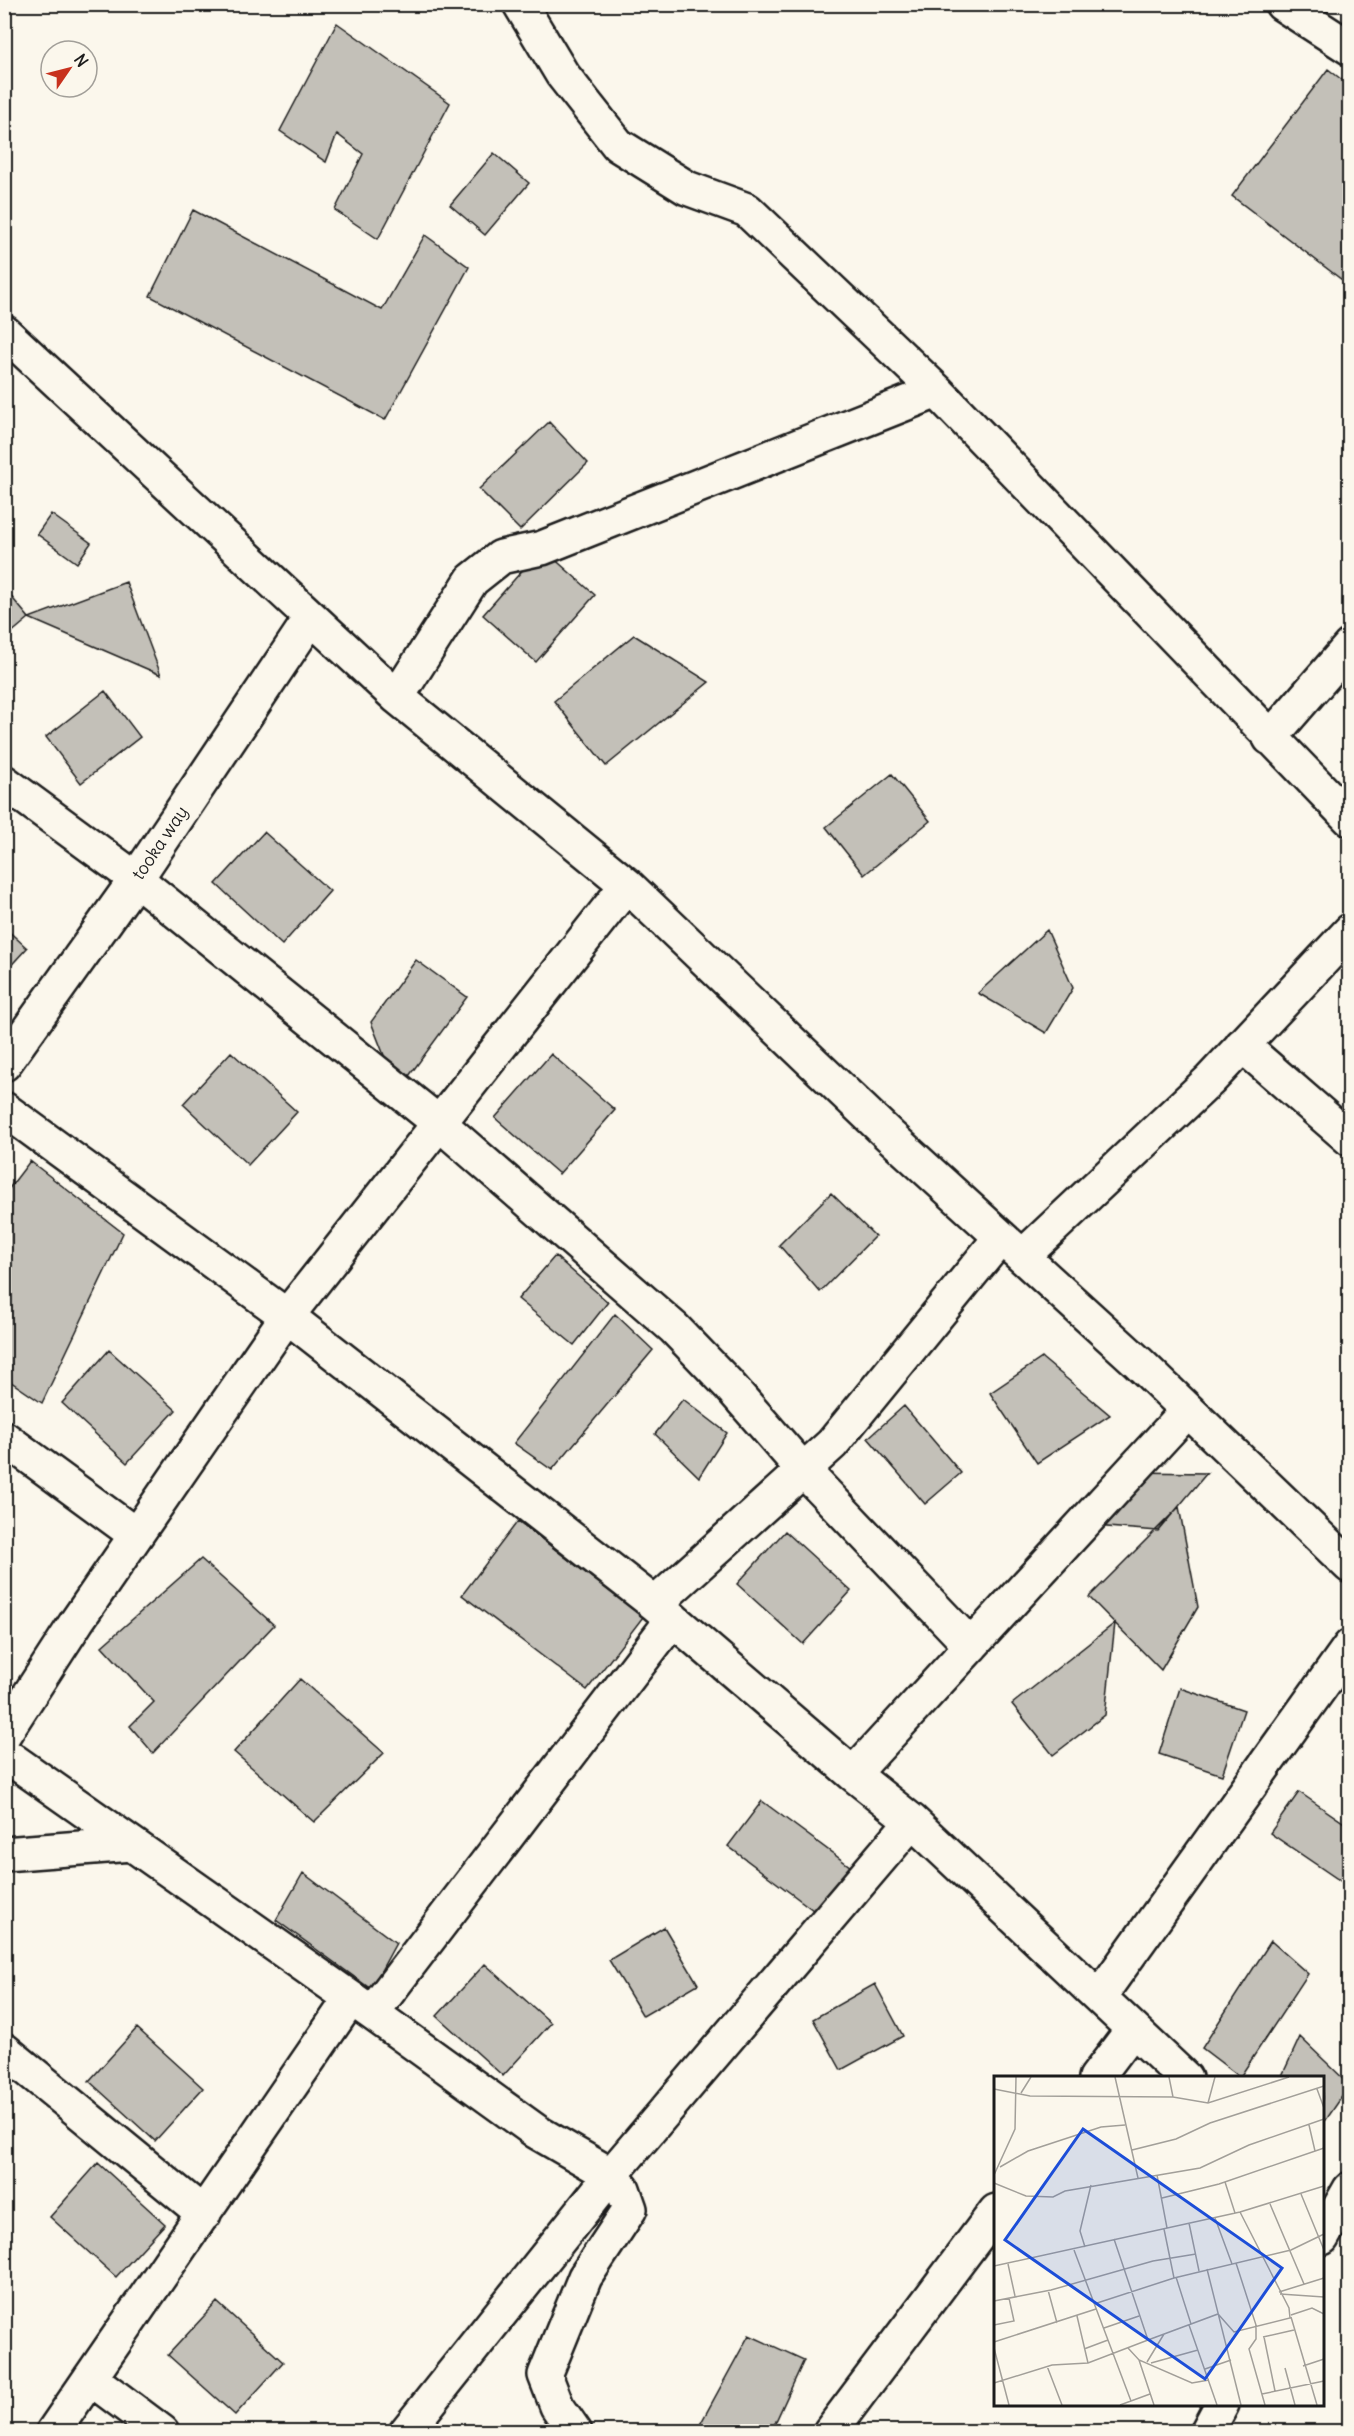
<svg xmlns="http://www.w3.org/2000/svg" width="1354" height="2436" font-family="Delius,sans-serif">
  <rect width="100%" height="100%" fill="#fbf7ec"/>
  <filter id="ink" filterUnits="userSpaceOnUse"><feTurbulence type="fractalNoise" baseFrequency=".0167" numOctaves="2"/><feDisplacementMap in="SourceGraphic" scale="12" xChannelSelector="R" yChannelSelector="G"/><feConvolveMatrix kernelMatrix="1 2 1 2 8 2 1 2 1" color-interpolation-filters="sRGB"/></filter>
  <g filter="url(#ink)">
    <path fill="#c3c0b8" stroke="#1c1c1c" stroke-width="1.5" d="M337,23L450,103L378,239L335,210L363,154L337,134L326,162L280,131Z
      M1328,69L1350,86V278L1346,283L1232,196Z
      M494,153L529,183L485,235L450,205Z
      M193,210L382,310L425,235L469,267L385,420L150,296Z
      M549,422L588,463L520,530L479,489Z
      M51,514L91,543L77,563L37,534Z
      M542,548L595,595L536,662L483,615Z
      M126,582L161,675L29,618Z
      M4,588L29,618L4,639Z
      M634,635L709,682L606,766L554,701Z
      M105,691L140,737L81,783L46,737Z
      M892,774L930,821L864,875L826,827Z
      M264,832L330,891L282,945L216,884Z
      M4,927L27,948L4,973Z
      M1047,930L1073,988L1046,1033L978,993Z
      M416,960L467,997L398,1091L371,1022Z
      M231,1052L297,1112L248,1165L183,1104Z
      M551,1054L615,1110L559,1174L495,1118Z
      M30,1161L123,1233L42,1403L4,1377V1195Z
      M831,1193L875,1236L820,1292L779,1245Z
      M555,1256L608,1302L574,1345L518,1299Z
      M615,1314L653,1350L552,1470L514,1443Z
      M109,1350L176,1410L127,1463L62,1403Z
      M1042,1358L1110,1415L1037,1463L990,1393Z
      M683,1399L727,1433L699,1477L655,1434Z
      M904,1406L961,1473L925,1504L868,1438Z
      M1130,1472L1207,1473L1158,1531L1082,1525Z
      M1179,1507L1198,1607L1161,1670L1089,1597Z
      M518,1521L643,1617L587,1690L462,1595Z
      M785,1531L851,1591L803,1644L737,1584Z
      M201,1559L274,1625L153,1753L130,1726L154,1702L102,1646Z
      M1115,1623L1105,1715L1053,1755L1012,1704Z
      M300,1679L384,1753L314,1822L234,1752Z
      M1180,1688L1244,1710L1222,1775L1159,1754Z
      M1299,1792L1350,1827V1871L1342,1882L1270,1833Z
      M762,1801L855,1870L821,1916L728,1846Z
      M303,1873L396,1943L371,1989L276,1920Z
      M664,1927L698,1984L643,2016L609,1960Z
      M1271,1941L1308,1974L1240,2077L1202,2048Z
      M485,1964L551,2023L503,2076L437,2016Z
      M875,1984L903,2036L841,2070L813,2019Z
      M137,2028L203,2088L155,2141L89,2081Z
      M1300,2037L1350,2085L1326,2120L1322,2117V2078H1281Z
      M98,2163L165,2224L116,2277L50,2217Z
      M217,2302L283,2362L235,2415L168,2355Z
      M749,2335L804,2360L771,2432H696Z"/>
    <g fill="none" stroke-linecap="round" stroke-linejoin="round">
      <g stroke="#1c1c1c" stroke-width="38">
        <path id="minor" d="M520,4L562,74L618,145L687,188L747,210L937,391L1350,819
          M1282,4L1350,48
          M4,332L397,697L627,885L890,1136L1138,1362L1350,1566
          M397,697L472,580L501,557L542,548L937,391
          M1270,738L1350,646
          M4,782L136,879L439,1123L674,1328L728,1384L804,1471L971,1646
          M1242,1045L1350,1139
          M4,1064L136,879L311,618
          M4,1109L287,1316L655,1604L853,1774L912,1821L1185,2078
          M1023,1256L1210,1080L1350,931
          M4,1438L136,1535
          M655,1604L832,1444L1001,1237
          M4,1734L77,1621L287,1316L627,885
          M4,1754L372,2013L537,2132L611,2175L623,2189L630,2209L585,2277L545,2375L557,2406L575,2432
          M853,1774L1188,1410
          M4,1854L132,1844
          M1099,1997L1350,1646
          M372,2013L673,1619
          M4,2050L204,2214
          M1096,2078L1133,2029
          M1322,2238L1350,2189
          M90,2378L162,2432
          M53,2432L351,1998
          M406,2432L611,2175L912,1821
          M830,2432L996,2211
          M1207,2432L1222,2404"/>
      </g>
      <use href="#minor" stroke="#fbf7ec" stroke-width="33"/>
    </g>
  </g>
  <g text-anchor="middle" stroke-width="4.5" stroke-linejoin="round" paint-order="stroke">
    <g font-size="18" fill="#1c1c1c" stroke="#fbf7ec">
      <text transform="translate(160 843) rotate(-56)" y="6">tooka way</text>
    </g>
  </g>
  <g transform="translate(994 2076)">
    <rect width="330" height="330" fill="#fbf7ec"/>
    <path fill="none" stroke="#a29f99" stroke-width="1.5" d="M121,1L144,102M175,1L179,21M0,13L36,20L179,21L214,27L295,1M323,13L330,32M27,17L37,1M214,27L221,1M315,49L321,75M138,74L182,63L216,47L330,10M6,91L34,75L107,51L131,49M0,99L21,53L22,1M163,99L173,152M231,106L241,137M0,107L32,120L59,121L71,115L206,92L255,69L330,43M307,118L330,174M168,122L225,108L330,72M276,128L310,208M221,142L238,188M195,147L205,195M170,153L180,202M120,163L154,264L224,238L240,256L296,242L295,232L246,136M91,171L86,155L97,109M80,174L137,325M242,187L262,249V263L255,273L271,329M14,188L21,220M0,190L246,136L330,110M213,193L247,329M182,201L197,248M54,214L63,247M285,216L330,202M286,218L330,221M0,225L57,214L159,185L202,178M100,228L180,202L297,174L330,158M297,239L318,232L330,238M83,240L94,287M297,241L323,329M0,249L20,245L15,222M195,249L223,329M110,252L145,240M269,261L300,254M270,261L281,315M0,266L102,233M0,272L15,329M134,272L145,284L198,307L215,304M90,273L114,264M145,284L160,329M153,286L170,258M157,287L204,274M53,290L68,329M309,290L330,283M291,292L301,329M211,293L237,284M0,307L58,289L94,287L154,264M268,318L330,305M126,329L156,318"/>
    <path fill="#1d4ed8" fill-opacity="0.15" stroke="#1d4ed8" stroke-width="3" d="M89,53L288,192L211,303L11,164Z"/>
    <rect width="330" height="330" fill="none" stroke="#1c1c1c" stroke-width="3"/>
  </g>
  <rect width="1354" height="2436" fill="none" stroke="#fbf7ec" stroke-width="24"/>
  <rect x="12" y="12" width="1330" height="2412" fill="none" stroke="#1c1c1c" stroke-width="2" filter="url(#ink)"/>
  <g transform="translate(69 69) rotate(55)"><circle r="28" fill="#fbf7ec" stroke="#a29f99" stroke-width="1.5"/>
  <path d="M0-4.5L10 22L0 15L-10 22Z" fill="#c8321e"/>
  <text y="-9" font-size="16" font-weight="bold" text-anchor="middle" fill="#1c1c1c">N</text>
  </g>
</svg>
